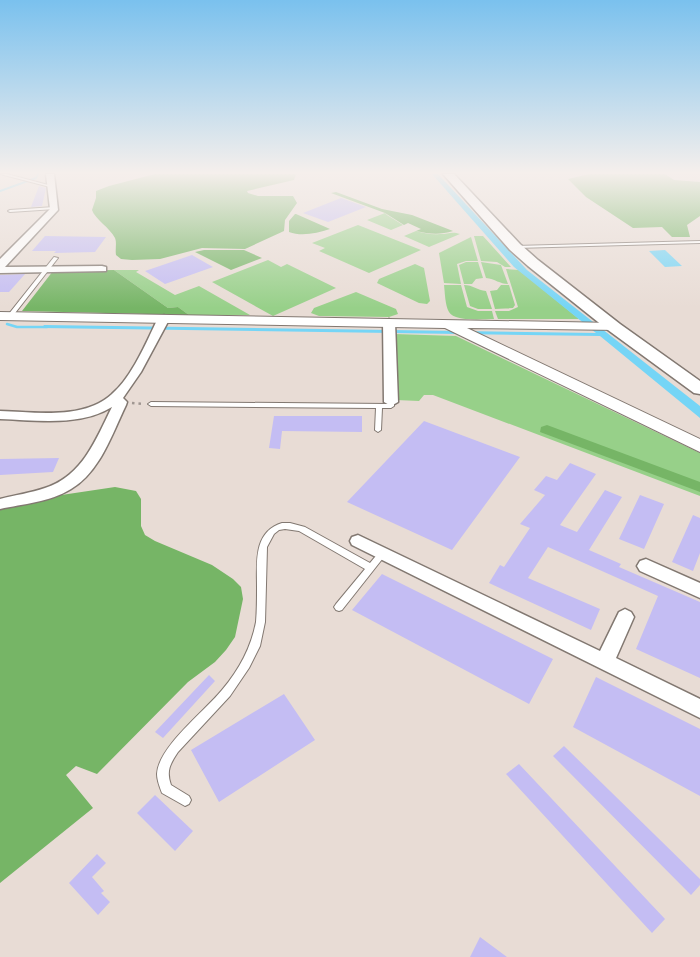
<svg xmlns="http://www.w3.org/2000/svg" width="700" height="957" font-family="'DM Sans',sans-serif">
  <rect width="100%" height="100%" fill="#e8dcd5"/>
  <path fill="#97d089" d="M385,213L387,215L403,225L391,230L367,220Z
    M358,225L421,250L369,273L319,251L325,248L312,243Z
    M416,231C424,233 431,235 440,234C448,234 452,231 460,234L429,247L404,236Z
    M474,236H483L511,267H505L497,262L481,261Z
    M471,237L478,261H466L457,264L461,284L444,283L439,253Z
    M268,260L281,267L287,264L336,288L273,316L212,282Z
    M466,262H478L483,278L476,279L472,284H464L459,265Z
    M481,262L501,265L508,284C500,284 495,279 486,278Z
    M415,264L424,268L430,301L427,304L419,303L377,283L379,279Z
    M506,269L519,270L579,319H498L495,311H509L518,307Z
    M114,270H139L136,272L175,295L199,286L250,315H189L178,307L168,308Z
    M444,285H461L467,307L478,311H492L494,319C484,319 454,322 449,312C445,305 445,293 444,285Z
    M464,285C473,285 477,290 486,291L492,309H478L470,306Z
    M501,285H509L515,305L513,308L495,309L490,291L497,290Z
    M356,292L396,309L398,314L389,317L319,316L311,313L314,308Z
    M394,334L456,336L700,453V496L433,395H424L419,401L396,400Z"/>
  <path fill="#76b566" d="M155,174H296L294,180L247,191L248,193L258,196H293L297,203L285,220L284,231L245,249L202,248L160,259L132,260L121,259L116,255C115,249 117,243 115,238C110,228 95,219 92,210L96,198V191L109,186Z
    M589,174H665L674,180L700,182V216L687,225L690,237H672L662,227L633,228L586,197L568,179Z
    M336,192L382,209L412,215L453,231C440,235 429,234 416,231L421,229L408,223L404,225L385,213L331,193Z
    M295,214H296L330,229C317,233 302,237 289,232V221Z
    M204,250H244L262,258L231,270L195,252Z
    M114,270L168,308L178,307L189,315L22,311L53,271Z
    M547,425L700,482V492L540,432L541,427Z
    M115,487L136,491L141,499V526L145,535L155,541L212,565L233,579L241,587L243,599L235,637L226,650L215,662L188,682L97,774L76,766L66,775L93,808L0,883V507L28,500Z"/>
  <path fill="#75d5f6" d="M432,174H438L527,270L700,406V418L600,336L42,328L44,325L596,333L514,267Z
    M665,250L682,266L665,267L649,251Z"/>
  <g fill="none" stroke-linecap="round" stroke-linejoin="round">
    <path stroke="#75d5f6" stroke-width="2" d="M0,191L36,178L38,174"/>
    <path stroke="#75d5f6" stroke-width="2.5" d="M7,324L17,327H47"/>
  </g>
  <path fill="#c4bdf3" d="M39,186L46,188L42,206L31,207Z
    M341,198L366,207L328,222L303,213Z
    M45,236L106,237L95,252L54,253L56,251H32Z
    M192,255L213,267L165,284L145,271Z
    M25,274L9,292H0V275Z
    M274,416H362V432L282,431L280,449L269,448Z
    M424,421L520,457L452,550L347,502Z
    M59,458L53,472L0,475V459Z
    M570,463L596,474L560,525L577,532L605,490L622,497L589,550L621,564L619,567L700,602V678L636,649L658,596L548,547L528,578L600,609L591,630L489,583L500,565L504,567L530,528L520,524L545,495L534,490L546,476L557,480Z
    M640,495L664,504L644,549L619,539Z
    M693,515L700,518V553L693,571L672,562Z
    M382,574L553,659L529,704L352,610Z
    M209,675L215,681L163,738L155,732Z
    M596,677L700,729V796L573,727Z
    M284,694L315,740L219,802L191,750Z
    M564,746L700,879V885L691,895L553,756Z
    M519,764L665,919L652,933L506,774Z
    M155,795L193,831L175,851L137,813Z
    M97,854L106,863L92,877L104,891L101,893L110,902L98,915L69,883Z
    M480,937L507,957H470Z"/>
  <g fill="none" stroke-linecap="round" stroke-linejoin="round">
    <g stroke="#827871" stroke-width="2">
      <path id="service" d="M0,174H7L52,186L50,187Z
        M54,207L56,208L55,209L10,212L8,211L10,210Z
        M700,241V243L515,248L513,247L515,246Z
        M54,257L58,258L12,317H8V315Z
        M391,400L394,402V406L391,408H382L381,430L378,432L375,430L376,408L151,406L148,404L151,402L388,404L389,401Z
        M282,523H290L305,527L370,563L380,551H386L387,553L342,610L339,611L336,610L334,607L336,604L365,569L299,531L285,529L279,530L274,534L267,547L265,622L260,646L249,668L230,696L178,752C170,764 166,771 171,785L189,796L191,800L189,804L185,806L162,793C160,788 157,780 157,774C158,747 205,711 222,690C239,670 251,648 256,622C257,610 257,599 257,587C257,563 253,532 282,523Z"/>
    </g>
    <g stroke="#827871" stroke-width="3">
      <path id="minor" d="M46,174H54L58,210L5,267L102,266L106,267V271L0,273V259L50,209Z
        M164,315L170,318L141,372L123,398L127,402L126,405C112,434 100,472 71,489C50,502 23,504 0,509V499C15,495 31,493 45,488C83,476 96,439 112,407C80,427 35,420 0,419V411C35,412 84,420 112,394C132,377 147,341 158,318Z
        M389,319L395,322L398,402L391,406L384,402L383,322Z
        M358,535L600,651L619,612L625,609L631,612L634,617L616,658L700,699V718L352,545L350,541L352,537Z
        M646,559L700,583V598L640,571L637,566L640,561Z"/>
    </g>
    <g stroke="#827871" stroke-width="2">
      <path id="tertiary" d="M0,312L614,323L619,324L621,327L619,330L467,328L700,439V452L445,328L0,320Z"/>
    </g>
    <g stroke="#827871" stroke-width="3">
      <path id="secondary" d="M443,174H454L520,244L538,260L620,324L700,381V394L694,393L608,330L528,266L510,250Z"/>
    </g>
    <path stroke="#a09792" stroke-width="2.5" stroke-dasharray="2.5 4" stroke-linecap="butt" d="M132,403L144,404"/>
    <use href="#service" fill="#fff" fill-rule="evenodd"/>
    <use href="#minor" fill="#fff" fill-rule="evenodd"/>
    <use href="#tertiary" fill="#fff" fill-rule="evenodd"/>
    <use href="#secondary" fill="#fff" fill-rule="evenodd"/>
  </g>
  <linearGradient id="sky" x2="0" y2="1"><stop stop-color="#7ac1ee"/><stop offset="0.56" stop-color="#f5efec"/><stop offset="1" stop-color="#f5efec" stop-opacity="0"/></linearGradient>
  <rect width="700" height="308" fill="url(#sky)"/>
</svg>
